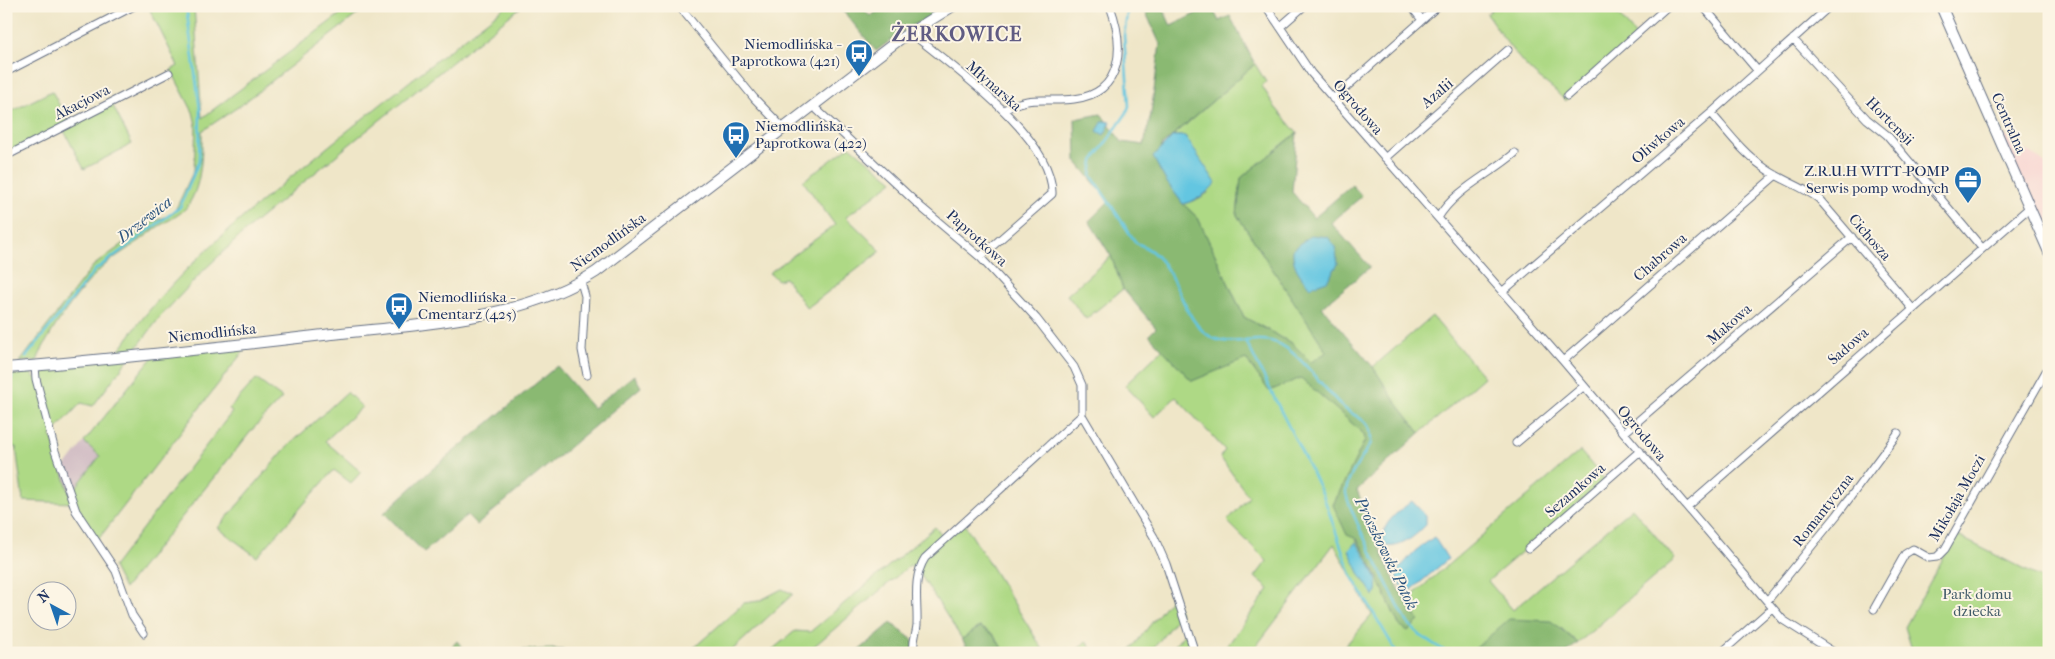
<svg xmlns="http://www.w3.org/2000/svg" width="2055" height="659" font-family="'IM FELL French Canon',serif">
  <rect width="100%" height="100%" fill="#fcf5e5"/>
  <filter id="ink" filterUnits="userSpaceOnUse"><feTurbulence type="fractalNoise" baseFrequency=".02" numOctaves="2"/><feDisplacementMap in="SourceGraphic" scale="10" xChannelSelector="R" yChannelSelector="G"/><feConvolveMatrix kernelMatrix="1 2 1 2 8 2 1 2 1" color-interpolation-filters="sRGB"/></filter>
  <filter id="wash" filterUnits="userSpaceOnUse"><feTurbulence type="fractalNoise" baseFrequency=".0096" numOctaves="4" result="noise"/><feDisplacementMap in="SourceGraphic" scale="20" xChannelSelector="R" yChannelSelector="G"/><feGaussianBlur stdDeviation="1.12" result="paint"/><feColorMatrix in="noise" values="0 0 0 0 0 0 0 0 0 0 0 0 0 0 0 0 0 1.4 0 .05"/><feComposite in="paint" operator="in"/></filter>
  <g filter="url(#wash)">
    <rect width="100%" height="100%" fill="#efe6c8"/>
    <path fill="#f7d0cf" d="M1995,129L2049,166V233L2043,229Z"/>
    <path fill="#d2bec5" d="M84,442L100,456L69,495L61,472Z"/>
    <path fill="#aed985" stroke="#648472" d="M148,6H194L202,118L351,6H368L241,105L202,131C202,156 202,187 186,208C176,219 162,222 151,232C137,244 119,253 105,265C82,285 48,332 37,361L20,362L93,266L153,222L174,213L194,170L196,125L193,112L171,70L178,66Z
      M506,6H522L350,144L253,224L205,269L160,317L93,406L81,403L51,435L70,495L100,456L84,442L155,354L249,344L97,541L73,503L23,501L16,447L6,448V375L31,373L36,379L41,371L51,364L114,358C163,282 234,224 303,167C370,112 438,59 506,6Z
      M1496,6H1611L1637,37L1565,101C1556,91 1550,86 1539,78C1518,61 1502,36 1487,14Z
      M1255,64L1266,82L1262,86L1275,107L1297,133L1241,178L1237,215L1328,353L1311,363L1293,344L1244,317L1198,218L1183,204L1196,200L1208,193L1198,158L1185,136H1173Z
      M52,91L69,124L111,102L132,144L84,169L62,127L6,156V114Z
      M850,146L893,181L846,217L881,251L807,308L785,278L778,280L769,273L835,225L803,181Z
      M1111,256L1123,289L1086,319L1067,295Z
      M1432,316L1484,377L1420,433L1395,401L1373,367Z
      M1163,349L1192,381L1246,358L1269,391L1301,377L1364,434L1365,440L1333,505L1369,559L1399,625L1419,621L1405,602L1580,451L1605,480L1488,581L1513,610L1632,508L1675,559L1578,643L1561,628L1470,653H1339L1372,615L1334,544L1251,653H1222L1269,589L1255,577L1267,561L1227,521L1249,497L1220,457L1225,450L1176,397L1154,417L1125,385Z
      M256,379L282,398L252,430L124,589L113,567L232,412L229,409Z
      M347,392L362,407L325,441L361,472L351,483L334,470L257,557L218,528L286,448Z
      M964,523L1045,653H1005L994,635L980,627L962,639L918,571L910,565L806,653H768L795,631L810,632L935,527L946,539Z
      M1956,535L2049,582V653H1913L1905,627Z
      M782,589L793,594L729,653H688L744,603L759,601Z
      M1173,596L1180,614L1150,653H1128Z
      M1185,633L1190,645L1184,653H1169Z
      M1086,641L1094,653H1074Z
      M554,649V653H522V650Z"/>
    <path fill="#8ab972" stroke="#527468" d="M839,6H861L870,16L886,6H953L907,28L876,51Z
      M1143,6H1162L1171,26L1211,6L1219,21L1230,16L1255,64L1162,145L1159,169L1183,204L1198,218L1244,317L1293,344L1311,362L1327,352L1237,215L1241,178L1297,133L1292,192L1314,218L1352,185L1362,196L1331,223L1370,267L1322,307L1373,367L1395,401L1420,433L1357,490C1375,536 1390,581 1419,621L1408,631L1399,625L1369,559L1357,539L1347,535L1333,505L1365,440L1364,434L1301,378L1269,391L1246,359L1192,381L1149,335L1156,328L1123,289L1111,256L1089,221L1109,201L1076,161L1075,119L1101,114L1122,142L1144,145L1151,114L1160,44Z
      M557,366L593,408L634,375L641,387L477,525L467,515L424,552L384,513L429,472Z
      M1509,619L1551,621L1578,643L1566,653H1470Z
      M891,623L913,640L914,653H856Z
      M980,627L994,635L1005,653H970L962,639Z
      M457,641L467,653H445Z
      M554,649L587,653H554Z"/>
    <path fill="#63c6e1" stroke="#3f7aa0" d="M1103,121L1111,122L1104,135L1097,131Z
      M1173,136H1185L1216,183C1206,194 1198,200 1183,204L1166,181L1153,157Z
      M1311,235L1328,237L1335,247L1338,264L1327,281L1310,287C1300,275 1292,267 1293,250Z
      M1412,501L1426,516V525C1415,536 1399,551 1383,545C1380,523 1397,513 1412,501Z
      M1434,537L1448,559L1409,592H1405L1398,580L1396,572L1415,551Z
      M1356,542C1364,554 1386,585 1374,596L1360,575L1349,550Z"/>
    <g fill="none" stroke-linecap="round" stroke-linejoin="round">
      <path stroke="#63c6e1" stroke-width="2.5" d="M1128,6L1124,36L1129,106L1126,114L1093,161L1091,175L1136,243C1180,257 1178,322 1213,338C1233,347 1258,335 1277,343C1300,352 1324,390 1343,407C1349,413 1358,416 1365,422C1371,428 1371,436 1371,443C1363,458 1348,475 1346,491C1344,503 1399,608 1409,625L1421,636L1448,653
        M1246,341L1323,495L1351,575L1397,653
        M26,357L95,270L180,207L199,161L200,109L186,6
        M6,390L12,377"/>
    </g>
  </g>
  <g filter="url(#ink)">
    <g fill="none" stroke-linecap="round" stroke-linejoin="round">
      <g stroke="#656f83" stroke-width="9">
        <path id="street" d="M679,6L754,98L784,129
          M1266,6L1311,73L1563,361L1783,620L1835,653
          M1411,6L1422,20
          M1703,6L1757,70
          M1280,27L1304,6
          M910,32C951,66 1054,137 1052,194L980,257
          M1793,39L1867,119L1887,135L1982,248
          M6,72L134,6
          M1567,96L1668,6
          M1333,99L1438,6
          M813,106L922,208L980,257L1036,318L1074,367L1082,385V415L1154,537L1166,564L1195,653
          M1004,110C1030,94 1046,103 1074,99C1125,93 1124,44 1110,6
          M1711,113C1727,131 1742,152 1762,166C1779,180 1801,185 1819,199L1912,308
          M6,156L169,73
          M1385,158L1508,50
          M1438,218C1454,190 1491,174 1515,153
          M581,282L585,296L582,350L587,375
          M1502,292L1711,113L1830,6
          M1563,361L1776,175
          M35,366L36,379L55,451L76,511L116,571L132,615L144,633
          M1624,433L1852,237
          M1516,443L1584,386
          M1687,507L2029,208
          M1528,549L1640,451
          M1767,601L1837,515L1898,433
          M1874,609L1905,554L1913,549L1929,558L1937,557L1945,549L2049,366
          M914,653C912,642 916,635 917,625C918,603 912,578 925,558L1082,415
          M1721,653L1772,608"/>
      </g>
      <g stroke="#656f83" stroke-width="12">
        <path id="secondary" d="M1941,6L2049,252
          M6,368C109,360 212,348 315,336C406,325 517,323 596,272L900,39L953,6"/>
      </g>
      <use href="#street" stroke="#fff" stroke-width="7"/>
      <use href="#secondary" stroke="#fff" stroke-width="10"/>
    </g>
  </g>
  <defs>
    <g id="bus-pin" transform="scale(1.4375)"><path d="M0 17L-7.5 6A9.5 9.5 0 1 1 7.5 6Z" fill="#1f6fb2" stroke="#fcf5e5"/><path d="M-5-6H5V4H4V6H2V4H-2V6H-4V4H-5ZM-3.5-4V0h7V-4ZM-3.5 1.2v1.5H-2V1.2ZM2 1.2v1.5H3.5V1.2Z" fill="#fff"/></g>
    <g id="office-pin" transform="scale(1.4375)"><path d="M0 17L-7.5 6A9.5 9.5 0 1 1 7.5 6Z" fill="#1f6fb2" stroke="#fcf5e5"/><path d="M-6-3h4V-5.5h4V-3h4V5H-6ZM-1-4.5V-3h2v-1.5ZM-6 0V1H6V0Z" fill="#fff"/></g>
  </defs>
  <g fill-rule="evenodd">
    <use href="#bus-pin" x="859" y="53"/>
    <use href="#bus-pin" x="736" y="135"/>
    <use href="#office-pin" x="1968" y="180"/>
    <use href="#bus-pin" x="399" y="306"/>
  </g>
  <g text-anchor="middle" stroke-width="4" stroke-linejoin="round" paint-order="stroke">
    <g font-size="15" fill="#1b2f5e" stroke="#fcf5e5" text-anchor="end">
      <text x="840" y="49">Niemodlińska -<tspan x="840" dy="17">Paprotkowa (421)</tspan></text>
      <text x="755" y="131" text-anchor="start">Niemodlińska -<tspan x="755" dy="17">Paprotkowa (422)</tspan></text>
      <text x="1949" y="176">Z.R.U.H WITT-POMP<tspan x="1949" dy="17">Serwis pomp wodnych</tspan></text>
      <text x="418" y="302" text-anchor="start">Niemodlińska -<tspan x="418" dy="17">Cmentarz (425)</tspan></text>
    </g>
    <g font-size="15" fill="#1b2f5e" stroke="#fcf5e5">
      <text transform="translate(994 86) rotate(41)" y="5">Młynarska</text>
      <text transform="translate(1437 93) rotate(-41)" y="5">Azalii</text>
      <text transform="translate(82 102) rotate(-27)" y="5">Akacjowa</text>
      <text transform="translate(1358 107) rotate(49)" y="5">Ogrodowa</text>
      <text transform="translate(1890 121) rotate(45)" y="5">Hortensji</text>
      <text transform="translate(2009 123) rotate(66)" y="5">Centralna</text>
      <text transform="translate(1658 140) rotate(-40)" y="5">Oliwkowa</text>
      <text transform="translate(1870 237) rotate(49)" y="5">Cichosza</text>
      <text transform="translate(977 238) rotate(42)" y="5">Paprotkowa</text>
      <text transform="translate(608 242) rotate(-36)" y="5">Niemodlińska</text>
      <text transform="translate(1660 257) rotate(-41)" y="5">Chabrowa</text>
      <text transform="translate(1729 324) rotate(-41)" y="5">Makowa</text>
      <text transform="translate(212 333) rotate(-6)" y="5">Niemodlińska</text>
      <text transform="translate(1848 346) rotate(-41)" y="5">Sadowa</text>
      <text transform="translate(1642 433) rotate(50)" y="5">Ogrodowa</text>
      <text transform="translate(1575 490) rotate(-41)" y="5">Sezamkowa</text>
      <text transform="translate(1957 498) rotate(-60)" y="5">Mikołaja Moczi</text>
      <text transform="translate(1823 510) rotate(-52)" y="5">Romantyczna</text>
    </g>
    <g font-size="15" fill="#405a68" stroke="#fcf5e5">
      <text x="1977" y="599">Park domu<tspan x="1977" dy="17">dziecka</tspan></text>
    </g>
    <g font-size="16" font-style="italic" fill="#2d557f" stroke="#fcf5e5">
      <text transform="translate(144 219) rotate(-38)" y="6">Drzewica</text>
      <text transform="translate(1387 553) rotate(64)" y="6">Prószkowski Potok</text>
    </g>
    <g font-size="20" font-weight="bold" letter-spacing="1" fill="#605c83" stroke="#fcf5e5">
      <text x="957" y="41">ŻERKOWICE</text>
    </g>
  </g>
  <rect width="2055" height="659" fill="none" stroke="#fcf5e5" stroke-width="25"/>
  <g transform="translate(52 606) rotate(320)"><circle r="24" fill="#fcf5e5" stroke="#a2a6af"/>
  <path d="M0-4L9 19L0 12L-9 19Z" fill="#1f6fb2"/>
  <text y="-8" font-size="14" font-weight="bold" text-anchor="middle" fill="#1b2f5e">N</text>
  </g>
</svg>
